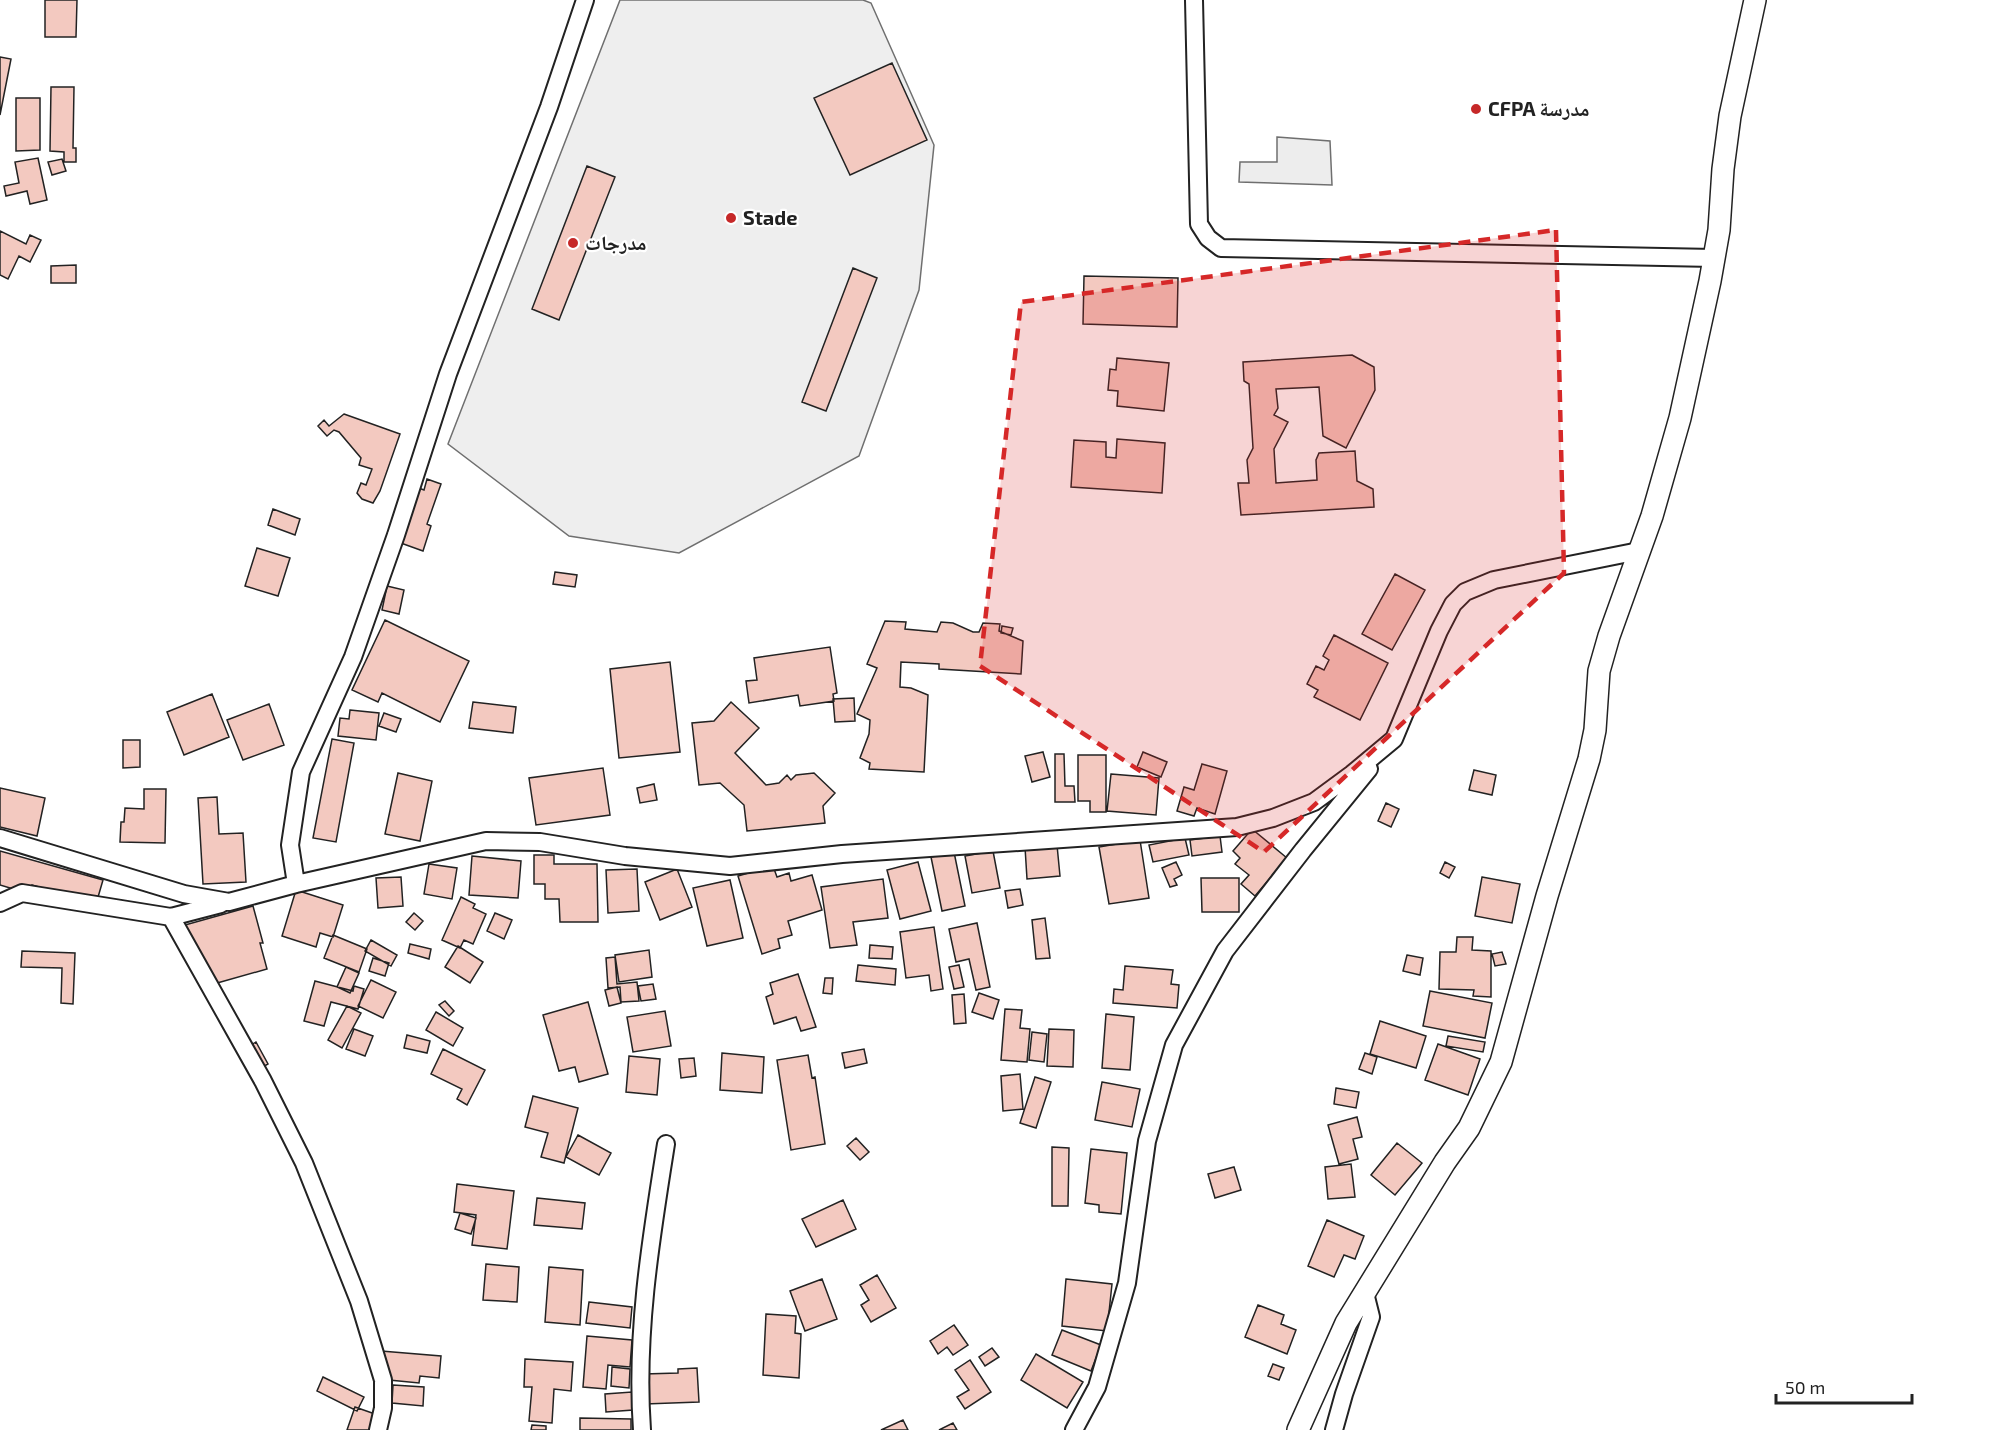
<svg xmlns="http://www.w3.org/2000/svg" width="1992" height="1430" font-family="'Exo 2','Noto Naskh Arabic',sans-serif">
  <rect width="100%" height="100%" fill="#fff"/>
  <path fill="#eee" stroke="#6f6f6f" stroke-width="1.5" d="M620,0H863L871,3L934,145L919,290L859,456L679,553L569,536L448,444Z"/>
  <path fill="#ededed" stroke="#6f6f6f" stroke-width="1.5" d="M1277,137L1330,141L1332,185L1239,182L1240,162H1277Z"/>
  <path fill="#f3c9c0" stroke="#222" stroke-width="1.5" d="M45,0H77L76,37H45Z
    M0,57L11,59L0,115Z
    M892,63L927,140L850,175L814,98Z
    M51,87H74L73,148H76V162H64V152L50,151Z
    M16,98H40V150L16,151Z
    M38,158L47,200L30,204L27,191L6,196L4,186L19,183L15,162Z
    M62,159L66,171L52,175L48,162Z
    M587,166L615,177L559,320L532,309Z
    M0,231L26,244L30,235L41,240L30,262L19,256L8,279L0,275Z
    M76,265V283H51V266Z
    M853,268L877,278L826,411L802,402Z
    M1084,276L1178,278L1177,327L1083,324Z
    M1352,355L1374,367L1375,390L1346,448L1323,436L1319,387L1276,389L1278,408L1274,415L1288,422L1274,449L1276,483L1317,480L1316,460L1319,453L1355,451L1357,481L1373,489L1374,507L1241,515L1238,483H1249L1247,460L1253,448L1249,384L1244,381L1243,362Z
    M1117,358L1169,363L1164,411L1117,406L1118,391L1108,390L1110,369L1116,370Z
    M344,414L400,434L380,491L373,503L362,499L357,493L361,483L366,485L372,469L359,465L361,458L339,432L334,430L327,436L318,426L324,420L329,426Z
    M1117,439L1165,443L1162,493L1071,487L1074,440L1106,442V457L1116,458Z
    M427,479L441,484L427,524L431,526L423,551L398,542L416,487L424,490Z
    M273,509L300,519L295,535L268,525Z
    M257,548L290,558L278,596L245,586Z
    M555,572L577,575L575,587L553,584Z
    M1395,574L1425,590L1392,650L1362,634Z
    M387,586L404,590L399,614L382,610Z
    M385,620L469,661L440,722L382,693L378,702L352,690Z
    M885,621L906,622L905,629L937,632L941,622L953,623L973,632H979L983,623L1000,624L999,631L1023,641L1021,674L939,669V664L901,662L900,687L911,688L928,695L924,772L869,769L870,763L860,758L869,734L870,720L857,714L877,668L867,664Z
    M1002,626L1013,628L1011,635L1001,633Z
    M1334,635L1388,663L1360,720L1314,697L1318,690L1307,684L1316,666L1324,670L1329,660L1323,656Z
    M830,647L837,693L833,694L834,701L800,706L798,695L749,703L746,681L757,680L754,658Z
    M670,662L680,752L619,758L610,669Z
    M212,694L229,737L184,755L167,712Z
    M854,698L855,721L835,722L833,699Z
    M473,702L516,707L513,733L469,728Z
    M731,702L759,728L735,753L766,785L779,783L787,775L791,780L796,775L814,773L835,793L823,806L825,823L747,831L744,805L720,783L699,785L692,723L714,721Z
    M269,704L284,745L243,760L227,720Z
    M350,710L379,713L376,740L338,736L340,718L349,719Z
    M384,713L401,719L396,732L379,726Z
    M332,739L354,743L336,842L313,838Z
    M123,740H140V767L123,768Z
    M1043,752L1050,777L1032,782L1025,756Z
    M1143,752L1167,762L1161,777L1137,767Z
    M1055,754H1064L1065,786H1074L1075,802H1055Z
    M1078,755H1106V812H1090V801H1078Z
    M1202,764L1227,771L1215,814L1197,808L1194,816L1177,811L1184,787L1194,790Z
    M603,768L610,815L536,825L529,778Z
    M1474,770L1496,775L1492,795L1469,790Z
    M398,773L432,781L420,841L385,834Z
    M1111,774L1159,778L1156,815L1107,811Z
    M654,784L657,800L640,803L637,788Z
    M0,788L45,798L37,836L0,827Z
    M144,789H166L165,843L120,842L121,822H124L125,808L144,809Z
    M217,797L219,834L243,833L246,882L203,884L198,798Z
    M1386,803L1399,809L1391,827L1378,821Z
    M1252,829L1287,858L1255,896L1241,884L1249,875L1235,864L1240,858L1233,851Z
    M1220,836L1222,852L1192,856L1190,840Z
    M1185,838L1189,855L1153,862L1149,845Z
    M1140,840L1149,898L1109,904L1099,847Z
    M1057,845L1060,876L1027,879L1025,847Z
    M0,851L103,880L96,904L32,885L30,894L0,885Z
    M993,851L1000,888L972,893L965,856Z
    M954,852L965,906L942,911L931,857Z
    M534,855H554V864H597L598,922H560L559,899H545V884H534Z
    M472,856L521,861L518,898L469,895Z
    M918,862L931,911L900,919L887,870Z
    M1176,862L1182,875L1174,879L1177,885L1170,887L1162,868Z
    M1445,862L1455,867L1449,878L1440,873Z
    M429,864L457,868L452,899L424,894Z
    M773,866L777,877L789,873L791,881L812,875L822,910L788,921L792,935L778,939L780,948L762,954L738,876Z
    M637,869L639,911L608,913L606,870Z
    M677,869L692,907L660,920L645,882Z
    M401,877L403,906L378,908L376,878Z
    M1482,877L1520,884L1512,923L1475,916Z
    M1201,878H1239V912H1202Z
    M883,879L888,918L853,922L857,945L830,948L821,887Z
    M730,880L743,938L707,946L693,888Z
    M1020,889L1023,905L1008,908L1005,891Z
    M296,890L343,905L333,937L320,933L316,947L282,936Z
    M461,897L475,904L473,908L486,914L473,944L464,940L460,948L442,940Z
    M253,906L263,943H260L267,969L203,987L185,925Z
    M414,913L423,921L415,930L406,922Z
    M495,913L512,920L504,939L487,931Z
    M1045,918L1050,958L1036,959L1032,920Z
    M977,923L990,987L976,990L969,959L956,962L949,929Z
    M934,927L943,989L931,991L929,975L906,978L900,932Z
    M333,935L367,949L359,972L324,958Z
    M1457,937H1473L1472,950L1491,951V997L1473,996L1474,990L1439,989L1440,952H1456Z
    M371,940L397,955L391,966L365,951Z
    M410,944L431,949L429,959L408,953Z
    M870,945L893,947L892,959L869,958Z
    M458,946L483,962L470,983L445,967Z
    M649,950L652,977L619,982L615,955Z
    M22,951L75,953L73,1004L61,1003L62,968L21,967Z
    M1502,952L1506,964L1495,966L1492,954Z
    M1407,955L1423,958L1420,975L1403,971Z
    M615,957L617,984L637,982L639,1001L621,1002L620,987L608,988L606,958Z
    M373,958L389,963L385,976L369,971Z
    M858,965L896,969L895,985L856,981Z
    M959,965L964,987L954,989L949,967Z
    M1125,966L1173,970L1171,984L1179,985L1177,1008L1113,1003L1114,989L1123,990Z
    M346,967L359,973L350,993L337,987Z
    M798,974L816,1027L801,1031L796,1017L774,1024L766,997L773,994L770,983Z
    M825,978H833L832,994L823,993Z
    M371,980L396,992L383,1018L358,1006Z
    M315,981L353,991L354,986L364,989L358,1009L331,1002L324,1026L304,1021Z
    M653,984L656,999L641,1001L638,986Z
    M617,987L621,1003L609,1006L605,990Z
    M1430,991L1492,1003L1485,1038L1423,1026Z
    M979,993L999,1000L993,1019L972,1012Z
    M964,994L966,1023L954,1024L952,995Z
    M445,1001L454,1011L449,1016L439,1005Z
    M588,1002L608,1074L579,1082L575,1067L559,1071L543,1015Z
    M347,1006L361,1013L342,1048L328,1040Z
    M1005,1009L1022,1010L1020,1028L1030,1029L1027,1062L1001,1060Z
    M665,1011L671,1046L633,1052L627,1017Z
    M436,1012L463,1028L453,1046L426,1030Z
    M1106,1014L1134,1017L1130,1070L1102,1068Z
    M1380,1021L1426,1036L1416,1068L1370,1054Z
    M354,1029L373,1036L365,1056L346,1049Z
    M1049,1029L1074,1030L1073,1067L1047,1066Z
    M1032,1032L1047,1034L1044,1062L1029,1060Z
    M407,1035L430,1041L427,1053L404,1048Z
    M1448,1036L1485,1042L1483,1052L1446,1046Z
    M256,1042L268,1064L256,1071L244,1049Z
    M1438,1044L1480,1059L1468,1095L1425,1080Z
    M443,1049L485,1070L467,1105L457,1099L462,1089L431,1074Z
    M864,1049L867,1063L845,1068L842,1053Z
    M722,1053L764,1057L762,1093L720,1090Z
    M1365,1053L1377,1057L1372,1074L1359,1069Z
    M808,1055L812,1078L815,1077L825,1144L791,1150L777,1060Z
    M629,1056L660,1059L657,1095L626,1092Z
    M694,1058L696,1076L681,1078L679,1059Z
    M1020,1074L1023,1109L1003,1111L1001,1076Z
    M1035,1077L1051,1082L1036,1128L1020,1123Z
    M1102,1082L1140,1089L1132,1127L1095,1120Z
    M1336,1088L1359,1092L1356,1108L1334,1104Z
    M533,1096L578,1108L564,1163L541,1157L548,1133L525,1127Z
    M1357,1117L1362,1137L1353,1139L1358,1159L1339,1164L1328,1125Z
    M578,1135L611,1153L599,1175L566,1157Z
    M856,1138L869,1152L860,1160L847,1146Z
    M1397,1143L1422,1163L1395,1195L1371,1175Z
    M1052,1147L1069,1148L1068,1206H1052Z
    M1091,1149L1127,1153L1121,1214L1099,1212V1205L1085,1203Z
    M1351,1164L1355,1197L1328,1199L1325,1167Z
    M1234,1167L1241,1190L1215,1198L1208,1174Z
    M457,1184L514,1191L507,1249L472,1245L476,1215L454,1212Z
    M537,1198L585,1203L582,1229L534,1225Z
    M843,1200L856,1229L816,1247L802,1219Z
    M460,1213L476,1218L471,1234L455,1229Z
    M1327,1220L1364,1236L1355,1259L1344,1255L1334,1277L1308,1266Z
    M486,1264L519,1267L517,1302L483,1300Z
    M549,1267L583,1270L580,1325L545,1322Z
    M877,1275L896,1308L871,1322L861,1305L869,1300L860,1285Z
    M822,1279L837,1319L805,1331L790,1291Z
    M1066,1279L1112,1284L1107,1331L1062,1326Z
    M589,1302L632,1307L630,1328L586,1323Z
    M1258,1305L1284,1315L1281,1324L1296,1330L1287,1354L1245,1337Z
    M766,1314L796,1316L795,1333L801,1334L799,1378L763,1375Z
    M954,1325L968,1345L953,1355L947,1347L938,1354L930,1341Z
    M1062,1330L1101,1345L1091,1371L1052,1355Z
    M587,1336L632,1340L630,1367L608,1365L606,1389L583,1387Z
    M992,1348L999,1357L985,1366L979,1357Z
    M381,1351L441,1356L439,1378L420,1376L419,1383L379,1379Z
    M1036,1354L1083,1382L1067,1408L1021,1380Z
    M525,1359L573,1362L571,1391L554,1389L552,1423L529,1421L532,1387H524Z
    M970,1360L991,1392L965,1409L957,1397L969,1390L955,1370Z
    M1273,1364L1284,1368L1279,1380L1268,1376Z
    M612,1367L630,1369L629,1388L611,1386Z
    M697,1368L699,1402L645,1404L644,1374L678,1373V1369Z
    M323,1377L364,1397L357,1411L317,1391Z
    M393,1385L424,1387L423,1406L392,1403Z
    M632,1392L633,1410L606,1412L605,1394Z
    M355,1407L375,1414L369,1430H347Z
    M580,1418L631,1419V1430H580Z
    M903,1420L908,1430H881Z
    M953,1423L957,1430H939Z
    M532,1425L546,1426V1430H531Z"/>
  <g fill="none" stroke-linecap="round" stroke-linejoin="round">
    <g stroke="#222" stroke-width="20">
      <path id="minor" d="M1194,0L1199,224L1208,238L1221,248L1714,258
        M0,838L184,894L229,902L296,884L290,845L301,772L353,657L396,535L448,374L549,107L585,0
        M296,884L486,841L540,842L625,856L730,866L842,854L1237,827L1273,818L1314,802L1352,774L1394,739L1439,631L1453,604L1465,592L1494,580L1639,551
        M0,903L22,893L171,917L221,904
        M171,917L263,1081L304,1163L359,1301L383,1380V1408L378,1430
        M642,1430C635,1334 651,1238 666,1144
        M1074,1430L1097,1387L1127,1283L1147,1141L1174,1045L1225,951L1303,850L1369,769
        M1334,1430L1344,1394L1371,1317L1365,1293"/>
    </g>
    <g stroke="#222" stroke-width="24">
      <path id="tertiary" d="M1298,1430L1346,1323L1445,1162L1469,1128L1501,1062L1547,896L1589,759L1595,730L1599,671L1609,636L1652,516L1680,418L1710,281L1719,230L1723,169L1730,116L1755,0"/>
    </g>
    <use href="#minor" stroke="#fff" stroke-width="16"/>
    <use href="#tertiary" stroke="#fff" stroke-width="21"/>
  </g>
  <path fill="#d62828" fill-opacity="0.2" stroke="#d62828" stroke-width="4.5" stroke-dasharray="12 8" stroke-linejoin="round" d="M1556,230L1564,573L1264,852L980,666L1021,302Z"/>
  <g fill="#c62828" stroke="#fff" stroke-width="2">
    <circle cx="1476" cy="109" r="6"/>
    <circle cx="731" cy="218" r="6"/>
    <circle cx="573" cy="243" r="6"/>
  </g>
  <g text-anchor="middle" stroke-width="4.5" stroke-linejoin="round" paint-order="stroke">
    <g font-size="20" font-weight="bold" fill="#222" stroke="#fff" text-anchor="start">
      <text x="1488" y="116">CFPA مدرسة</text>
      <text x="743" y="225">Stade</text>
      <text x="585" y="250">مدرجات</text>
    </g>
  </g>
  <path d="M1776 1394v9h136v-9" fill="none" stroke="#222222" stroke-width="3"/>
  <text x="1785" y="1394" font-size="18" fill="#222222" stroke="#ffffff" stroke-width="4.5" paint-order="stroke">50 m</text>
</svg>
